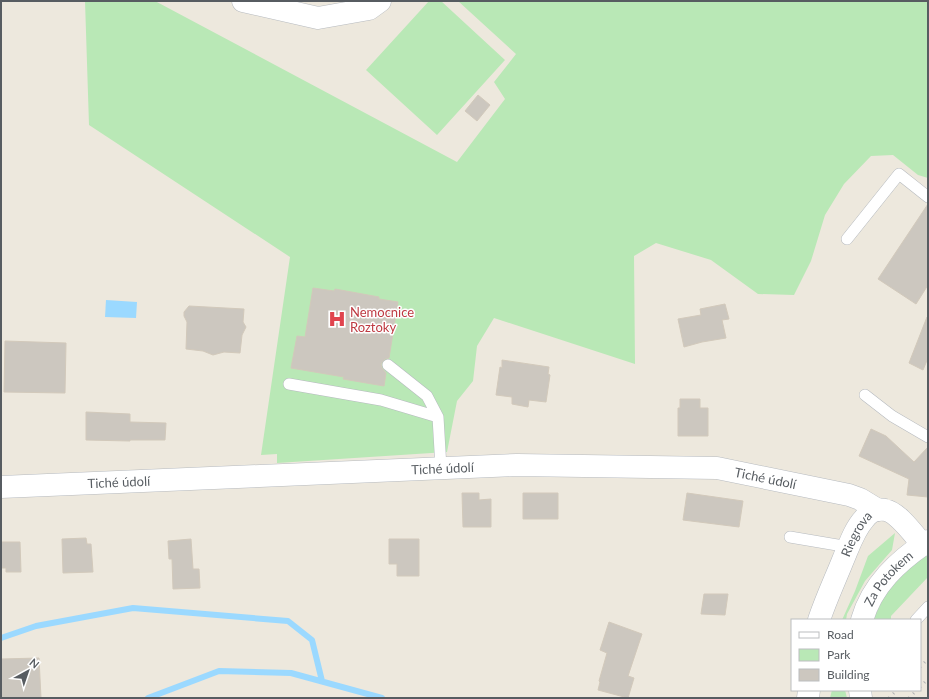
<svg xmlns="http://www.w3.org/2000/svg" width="929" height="699" font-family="Lato,sans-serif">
  <rect width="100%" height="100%" fill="#ede8dd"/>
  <path fill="#b9e8b6" d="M85,1H155L457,162L505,99L494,82L516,54L458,1H928V178L918,175L893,155L871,156L844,184L825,215L811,261L794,295L758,294L711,260L656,243L634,256L635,364L494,318L477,346L473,381L457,401L447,452L277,463V454L261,455L290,257L89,125Z
    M429,1H441L505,60L437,135L366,70Z
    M895,533L892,550L865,581L847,614L846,620H842L855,591L868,556Z
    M928,555V577L891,616V620H873C877,612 880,604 884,597C895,580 911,564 928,555Z
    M832,690H845L847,698H830Z"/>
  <path fill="#9bd9ff" d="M106,300L137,302L136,318L105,317Z"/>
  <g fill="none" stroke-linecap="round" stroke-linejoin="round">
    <path stroke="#9bd9ff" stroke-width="6" d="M1,638L36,626L133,608L288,621L312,640L322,681
      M148,698L219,671L291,673L382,698"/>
  </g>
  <path fill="#ccc7bf" stroke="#d2c9bb" d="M478,95L490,105L477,121L465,111Z
    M928,204V285L916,304L878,279Z
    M313,288L334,291L335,289L379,297V299L398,302L389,358L385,359L381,364L382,368L386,373L384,386L343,379L344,377L291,368L297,336L305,337Z
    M725,304L729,319L722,320L726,338L702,342L684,347L678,319L701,315L700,309Z
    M189,306L244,309L243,322L246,327L242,335L240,353L224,352L213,355L203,351L186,349L187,322L184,316V312Z
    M927,317H928V358L923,370L909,363Z
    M5,341L66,343L65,393L4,392Z
    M502,360L549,367L548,374L550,375L546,402L529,400L528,407L512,404V397L496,395L500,367L502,368Z
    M680,399H700V408H708V436H678V408H680Z
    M86,412L130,414V422L166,423L165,440H130V441L86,440Z
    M871,429L886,436L914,462L928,447V497L907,495L909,479L859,456Z
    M462,493H479V500L491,499V527H463Z
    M523,493H558V519H523Z
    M687,493L743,501L739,527L683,520Z
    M86,538L87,544H91L93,572L63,573L62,539Z
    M191,539L193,569H199L200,588L173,589L172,559H169L168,541Z
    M389,539H419V576H397V564H389Z
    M1,542H20L21,572H6V568H1Z
    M704,594H728L725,615L701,614Z
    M609,622L642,634L628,676L634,678L628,698L598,690L600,682L599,681L607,653L600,650Z
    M39,658L41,698H1V659Z"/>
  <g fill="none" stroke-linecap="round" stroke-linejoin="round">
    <g stroke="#b6babf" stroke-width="12">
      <path id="lane" d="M847,239L899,174L928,197
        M388,365L427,396L438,417L441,468
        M289,384L381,400L438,417
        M865,395L892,416L928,437
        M790,537L849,547
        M916,620L928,607"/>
    </g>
    <g stroke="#b6babf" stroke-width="23">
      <g id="street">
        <path d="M243,1L318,18L369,9L380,1"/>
        <path id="s1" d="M1,487L517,465L717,468L849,495L860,499L878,510"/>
        <path id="s2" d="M819,620C826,599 835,580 843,560C849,546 854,530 864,519C869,512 877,508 885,510C898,512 914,535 923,545"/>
        <path d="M808,698L809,690"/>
      </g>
    </g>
    <g stroke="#b4b9bf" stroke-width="23">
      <g id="secondary">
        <path id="s3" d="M862,620C872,585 898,561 928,541"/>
        <path d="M860,690L861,698"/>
      </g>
    </g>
    <use href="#lane" stroke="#fff" stroke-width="11"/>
    <use href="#street" stroke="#fff" stroke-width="22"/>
    <use href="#secondary" stroke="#fff" stroke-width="22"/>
    <path stroke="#b2b3b4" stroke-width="3" stroke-dasharray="1 5" stroke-linecap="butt" d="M920,667L928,659
      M920,687L928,679
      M889,698L897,690
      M909,698L917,690"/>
  </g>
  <defs>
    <g id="hospital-bare" transform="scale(1.38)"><path d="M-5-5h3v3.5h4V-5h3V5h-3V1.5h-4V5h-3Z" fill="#e0444e" stroke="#fff" stroke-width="2.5" paint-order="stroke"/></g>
  </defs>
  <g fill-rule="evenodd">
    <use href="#hospital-bare" x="337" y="319"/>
  </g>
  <g text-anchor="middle" stroke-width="3" stroke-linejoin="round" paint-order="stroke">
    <g font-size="13" fill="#be3a42" stroke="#fff" text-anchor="start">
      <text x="350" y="317">Nemocnice<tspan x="350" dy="15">Roztoky</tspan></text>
    </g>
    <g font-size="13" fill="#575c61" stroke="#fff">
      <text dy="5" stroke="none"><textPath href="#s1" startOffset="442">Tiché údolí</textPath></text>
      <text dy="5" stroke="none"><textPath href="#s1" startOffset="766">Tiché údolí</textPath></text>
      <text dy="5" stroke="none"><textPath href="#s1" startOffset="118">Tiché údolí</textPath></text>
      <text dy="5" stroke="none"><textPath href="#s2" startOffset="94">Riegrova</textPath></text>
      <text dy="5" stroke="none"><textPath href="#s3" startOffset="50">Za Potokem</textPath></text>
    </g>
  </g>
  <rect width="929" height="699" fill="none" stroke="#575c61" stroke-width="4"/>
  <rect x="791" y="619" width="130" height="72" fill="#ffffff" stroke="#bcbec0"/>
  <rect x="799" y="632" width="20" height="6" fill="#ffffff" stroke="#bcbec0"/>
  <text x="827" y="639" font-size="12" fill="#575c61">Road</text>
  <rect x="799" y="649" width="20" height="12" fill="#b9e8b6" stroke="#bcbec0"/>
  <text x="827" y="659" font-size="12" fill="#575c61">Park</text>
  <rect x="799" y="669" width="20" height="12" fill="#ccc7bf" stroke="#bcbec0"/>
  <text x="827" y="679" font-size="12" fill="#575c61">Building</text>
  <g transform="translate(28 671) rotate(40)" stroke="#ffffff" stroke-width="3" paint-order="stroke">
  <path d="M0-3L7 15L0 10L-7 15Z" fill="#575c61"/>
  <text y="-6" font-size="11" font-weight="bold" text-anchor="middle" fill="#575c61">N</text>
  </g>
</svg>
